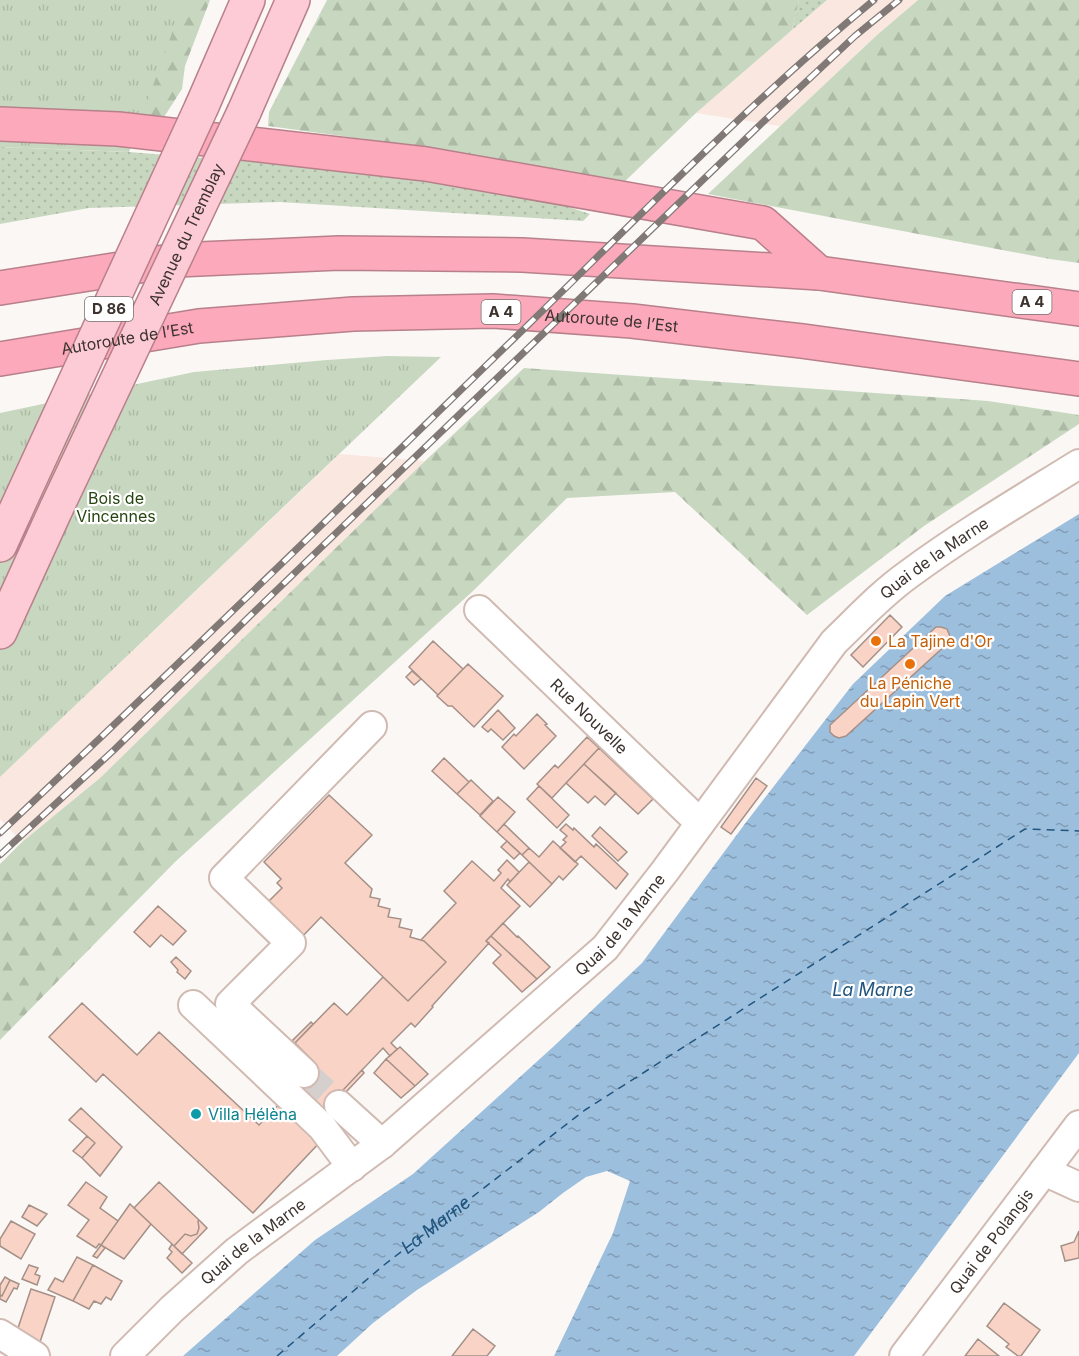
<svg xmlns="http://www.w3.org/2000/svg" width="1079" height="1356" font-family="Inter,sans-serif">
  <defs>
    <pattern id="grass-dots" width="8" height="8" patternUnits="userSpaceOnUse" patternTransform="scale(1.5)"><rect width="8" height="8" fill="#c8d8c0"/><path d="M2 2h.1M6 6h.1" fill="none" stroke="#adbaa5" stroke-width="1.8" stroke-linecap="round"/></pattern>
    <pattern id="forest-firs" width="22" height="20" patternUnits="userSpaceOnUse" patternTransform="scale(1.5)"><rect width="22" height="20" fill="#c8d8c0"/><path d="M5 1l3.5 6h-7zM16 11l3.5 6h-7z" fill="#adbaa5"/></pattern>
    <pattern id="park-tufts" width="24" height="20" patternUnits="userSpaceOnUse" patternTransform="scale(1.5)"><rect width="24" height="20" fill="#c8d8c0"/><path d="M3 7l-1-3M5 7V3M7 7l1-3M15 17l-1-3M17 17v-4M19 17l1-3" fill="none" stroke="#adbaa5"/></pattern>
    <pattern id="water-ripples" width="26" height="14" patternUnits="userSpaceOnUse" patternTransform="scale(1.5)"><rect width="26" height="14" fill="#9dbfde"/><path d="M2 4q2-2 4 0t4 0M15 11q2-2 4 0t4 0" fill="none" stroke="#819cb4"/></pattern>
  </defs>
  <rect width="100%" height="100%" fill="#fbf7f5"/>
  <path fill="#fae7e0" d="M827,0H918L877,35L780,126L696,113Z
    M340,454L425,461L100,778L22,842L0,819V777Z"/>
  <path fill="url(#grass-dots)" d="M799,0H827L792,30Z
    M0,147L129,152L343,169L473,183L551,201L590,214L583,221L280,202L89,208L0,224Z"/>
  <path fill="url(#forest-firs)" d="M0,0H210L185,66L182,89L157,128Z
    M327,0H799L792,30L696,113L620,186L430,148L268,126L269,112Z
    M918,0H1079V263L1050,259L708,194L877,35Z
    M524,368L988,401L1079,415V424L924,526L807,615L675,492L567,498L473,591L175,862L0,1040V864L22,842L100,778L425,461Z"/>
  <path fill="url(#park-tufts)" d="M0,0H184L129,152L0,147Z
    M387,356L441,357L0,777V413L194,372L327,360Z"/>
  <path fill="url(#water-ripples)" d="M1079,514V1053L854,1356H554L613,1233L630,1181L607,1171L586,1177L563,1193L539,1212L417,1290L373,1323L337,1356H183L315,1240L413,1174L553,1047L642,963L747,821L853,684L945,596Z"/>
  <g fill="none" stroke-linecap="round" stroke-linejoin="round">
    <path stroke="#21557e" stroke-width="1.5" stroke-dasharray="8 6" stroke-linecap="butt" id="s1" d="M277,1356L384,1265L585,1110L1025,829L1079,831"/>
  </g>
  <path fill="#f9d4c6" stroke="#a59087" stroke-width="1.5" d="M890,615L902,627L863,667L851,655Z
    M936,627H941L947,629L951,639L948,643L846,736L839,738L834,736L830,732V725Z
    M433,641L463,669L438,695L409,667Z
    M468,664L503,696L474,727L452,706H448L437,696Z
    M412,671L421,679L414,685L406,677Z
    M498,710L515,728L503,740L491,729L488,732L482,727Z
    M537,714L547,724L545,725L556,736L524,769L502,747L514,734L516,736Z
    M587,737L599,748L552,798L537,784L555,765L558,768Z
    M599,748L653,799L638,814L584,764Z
    M444,758L469,782L457,794L432,771Z
    M584,764L616,793L605,805L595,796L588,803L566,783Z
    M756,778L767,786L731,834L721,827Z
    M471,780L493,801L480,815L457,794Z
    M539,786L569,815L557,828L527,799Z
    M329,795L372,835L345,863L372,889L370,897L380,899L378,906L390,909L388,917L401,919L399,927L412,930L410,937L424,941L446,962L408,1001L321,917L301,938L265,905L282,888L277,883L281,879L264,862Z
    M498,797L515,812L497,832L480,816Z
    M504,824L529,848L522,855L497,832Z
    M566,824L573,830L574,828L594,847L596,844L628,874L616,889L581,856L575,862L560,848L566,842L563,840L567,836L560,830Z
    M600,827L627,852L618,861L592,836Z
    M507,841L520,853L514,859L501,847Z
    M553,841L578,864L563,880L559,876L552,884L522,855L529,848L539,857Z
    M507,860L519,872L510,882L508,879L501,888L520,906L486,941L489,943L432,1006L433,1007L415,1027L411,1023L391,1043L397,1049L390,1056L383,1048L343,1090L346,1092L326,1112L295,1083L314,1062L295,1043L334,1003L347,1015L383,977L408,1001L446,962L424,941L421,940L456,903L444,891L472,861L494,881L501,873L498,870Z
    M529,862L552,884L530,907L507,885Z
    M158,906L186,931L173,945L161,935L150,947L134,932Z
    M503,923L517,937L518,936L550,967L537,979L491,936Z
    M491,936L537,979L522,992L493,963L501,955L486,941Z
    M176,957L191,971L185,979L177,972L178,970L171,962Z
    M82,1003L137,1055L159,1032L259,1125L281,1102L322,1140L253,1213L103,1074L96,1082L49,1037Z
    M311,1022L313,1024L295,1043L292,1041Z
    M400,1047L428,1074L415,1086L386,1059Z
    M386,1059L415,1086L401,1098L374,1073Z
    M362,1070L364,1073L346,1092L343,1090Z
    M81,1108L122,1147L100,1176L82,1158L95,1143L69,1120Z
    M87,1136L95,1143L82,1158L73,1151Z
    M86,1182L107,1197L100,1208L118,1221L101,1245L99,1244L96,1248L77,1236L89,1220L68,1205Z
    M159,1182L199,1220L198,1221L199,1228L197,1234L191,1236L185,1234L174,1246L134,1208Z
    M130,1204L151,1224L124,1259L101,1245Z
    M29,1205L47,1214L37,1226L22,1217Z
    M199,1220L207,1228L182,1254L174,1246L185,1234L191,1236L197,1234L199,1228L198,1221Z
    M11,1221L35,1234L21,1259L0,1246V1239Z
    M1079,1231V1258L1065,1261L1061,1246L1074,1242Z
    M172,1244L192,1263L182,1273L167,1258L172,1252L169,1249Z
    M101,1245L105,1248L97,1258L93,1256Z
    M77,1257L93,1265L73,1301L48,1290L55,1278L63,1282Z
    M29,1265L38,1268L35,1274L40,1276L37,1285L22,1279Z
    M93,1265L122,1281L111,1300L106,1297L101,1304L94,1301L89,1309L73,1301Z
    M5,1277L10,1280L2,1296L0,1295V1285Z
    M10,1280L19,1284L17,1289L14,1288L6,1302L0,1299V1295L2,1296Z
    M31,1289L55,1297L37,1351L15,1337Z
    M1004,1303L1040,1330L1021,1356H1018L1006,1347L1009,1344L987,1326Z
    M473,1329L495,1346L487,1356H452Z
    M978,1339L999,1356H965Z"/>
  <g fill="none" stroke-linecap="round" stroke-linejoin="round">
    <path stroke="#d5d0cd" stroke-width="28" stroke-dasharray="28 14" stroke-linecap="butt" d="M304,1073L339,1105"/>
    <g stroke="#d0bab1" stroke-width="32">
      <g id="minor">
        <path id="s2" d="M479,610L700,823"/>
        <path d="M193,1005L322,1127L352,1167"/>
        <path d="M304,1073L230,1004L291,943L224,878L372,726"/>
        <path d="M339,1105L382,1144"/>
        <path d="M1044,1171L1079,1187"/>
        <path d="M0,1334L35,1356"/>
        <path id="s3" d="M125,1356L172,1309L237,1251L382,1144L605,948L665,871L834,642C858,619 882,593 909,574C963,534 1021,500 1079,464"/>
        <path id="s4" d="M904,1356L1079,1125"/>
      </g>
    </g>
    <g stroke="#b8808a" stroke-width="36">
      <path id="major" d="M202,106L248,0
        M244,112L293,0
        M0,545L15,512
        M0,632L57,507"/>
    </g>
    <g stroke="#b8808a" stroke-width="36">
      <g id="highway">
        <path d="M0,124L118,129L426,164L763,223L819,273"/>
        <path d="M0,288L177,260L339,253L522,255L819,273L1079,309"/>
        <path id="s5" d="M0,359L199,326L353,314L493,311L632,321L802,341L1079,379"/>
      </g>
    </g>
    <use href="#minor" stroke="#fff" stroke-width="28"/>
    <use href="#major" stroke="#fdcbd6" stroke-width="33"/>
    <use href="#highway" stroke="#fba9bb" stroke-width="33"/>
    <g stroke="#807975" stroke-width="7">
      <path id="rail" d="M0,833C178,665 354,494 529,324C642,214 752,100 874,0
        M0,855L114,750L252,614L762,123L855,36L899,0"/>
    </g>
    <use href="#rail" stroke="#fff" stroke-width="4.5" stroke-dasharray="14" stroke-linecap="butt"/>
    <g stroke="#b8808a" stroke-width="36" stroke-linecap="butt">
      <g id="major-bridge">
        <path id="s6" d="M57,507L244,112"/>
        <path d="M15,512L202,106"/>
      </g>
    </g>
    <use href="#major-bridge" stroke="#fdcbd6" stroke-width="33"/>
  </g>
  <g fill="#e8710a" stroke="#fff" stroke-width="2">
    <circle cx="876" cy="641" r="6"/>
    <circle cx="910" cy="664" r="6"/>
  </g>
  <circle fill="#0f9aa8" stroke="#fff" stroke-width="2" cx="196" cy="1114" r="6"/>
  <g text-anchor="middle" stroke-width="4.5" stroke-linejoin="round" paint-order="stroke">
    <g fill="#fff" stroke="#76706d" stroke-width="1.5">
      <rect x="1012.5" y="290" width="39" height="24" rx="4.5"/>
      <rect x="85" y="297" width="48" height="24" rx="4.5"/>
      <rect x="481.5" y="300" width="39" height="24" rx="4.5"/>
    </g>
    <g font-size="15" font-weight="bold" fill="#3c332f">
      <text x="1032" y="307">A 4</text>
      <text x="109" y="314">D 86</text>
      <text x="501" y="317">A 4</text>
    </g>
    <g font-size="16" fill="#3c332f" stroke="#fff">
      <text dy="6" stroke="none"><textPath href="#s6" startOffset="302">Avenue du Tremblay</textPath></text>
      <text dy="6" stroke="none"><textPath href="#s5" startOffset="615">Autoroute de l’Est</textPath></text>
      <text dy="6" stroke="none"><textPath href="#s5" startOffset="129">Autoroute de l’Est</textPath></text>
      <text dy="6" stroke="none"><textPath href="#s3" startOffset="1144">Quai de la Marne</textPath></text>
      <text dy="6" stroke="none"><textPath href="#s2" startOffset="153">Rue Nouvelle</textPath></text>
      <text dy="6" stroke="none"><textPath href="#s3" startOffset="658">Quai de la Marne</textPath></text>
      <text dy="6" stroke="none"><textPath href="#s4" startOffset="144">Quai de Polangis</textPath></text>
      <text dy="6" stroke="none"><textPath href="#s3" startOffset="172">Quai de la Marne</textPath></text>
    </g>
    <g font-size="16" fill="#264510" stroke="#fff">
      <text x="116" y="504">Bois de<tspan x="116" dy="18">Vincennes</tspan></text>
    </g>
    <g font-size="16" fill="#c56008" stroke="#fff" text-anchor="start">
      <text x="888" y="647">La Tajine d'Or</text>
      <text x="910" y="689" text-anchor="middle">La Péniche<tspan x="910" dy="18">du Lapin Vert</tspan></text>
    </g>
    <g font-size="16" fill="#0d838f" stroke="#fff" text-anchor="start">
      <text x="208" y="1120">Villa Hélèna</text>
    </g>
    <g font-size="18" font-style="italic" fill="#21557e" stroke="#fff">
      <text x="873" y="996">La Marne</text>
      <text dy="6" stroke="none"><textPath href="#s1" startOffset="206">La Marne</textPath></text>
    </g>
  </g>
</svg>
